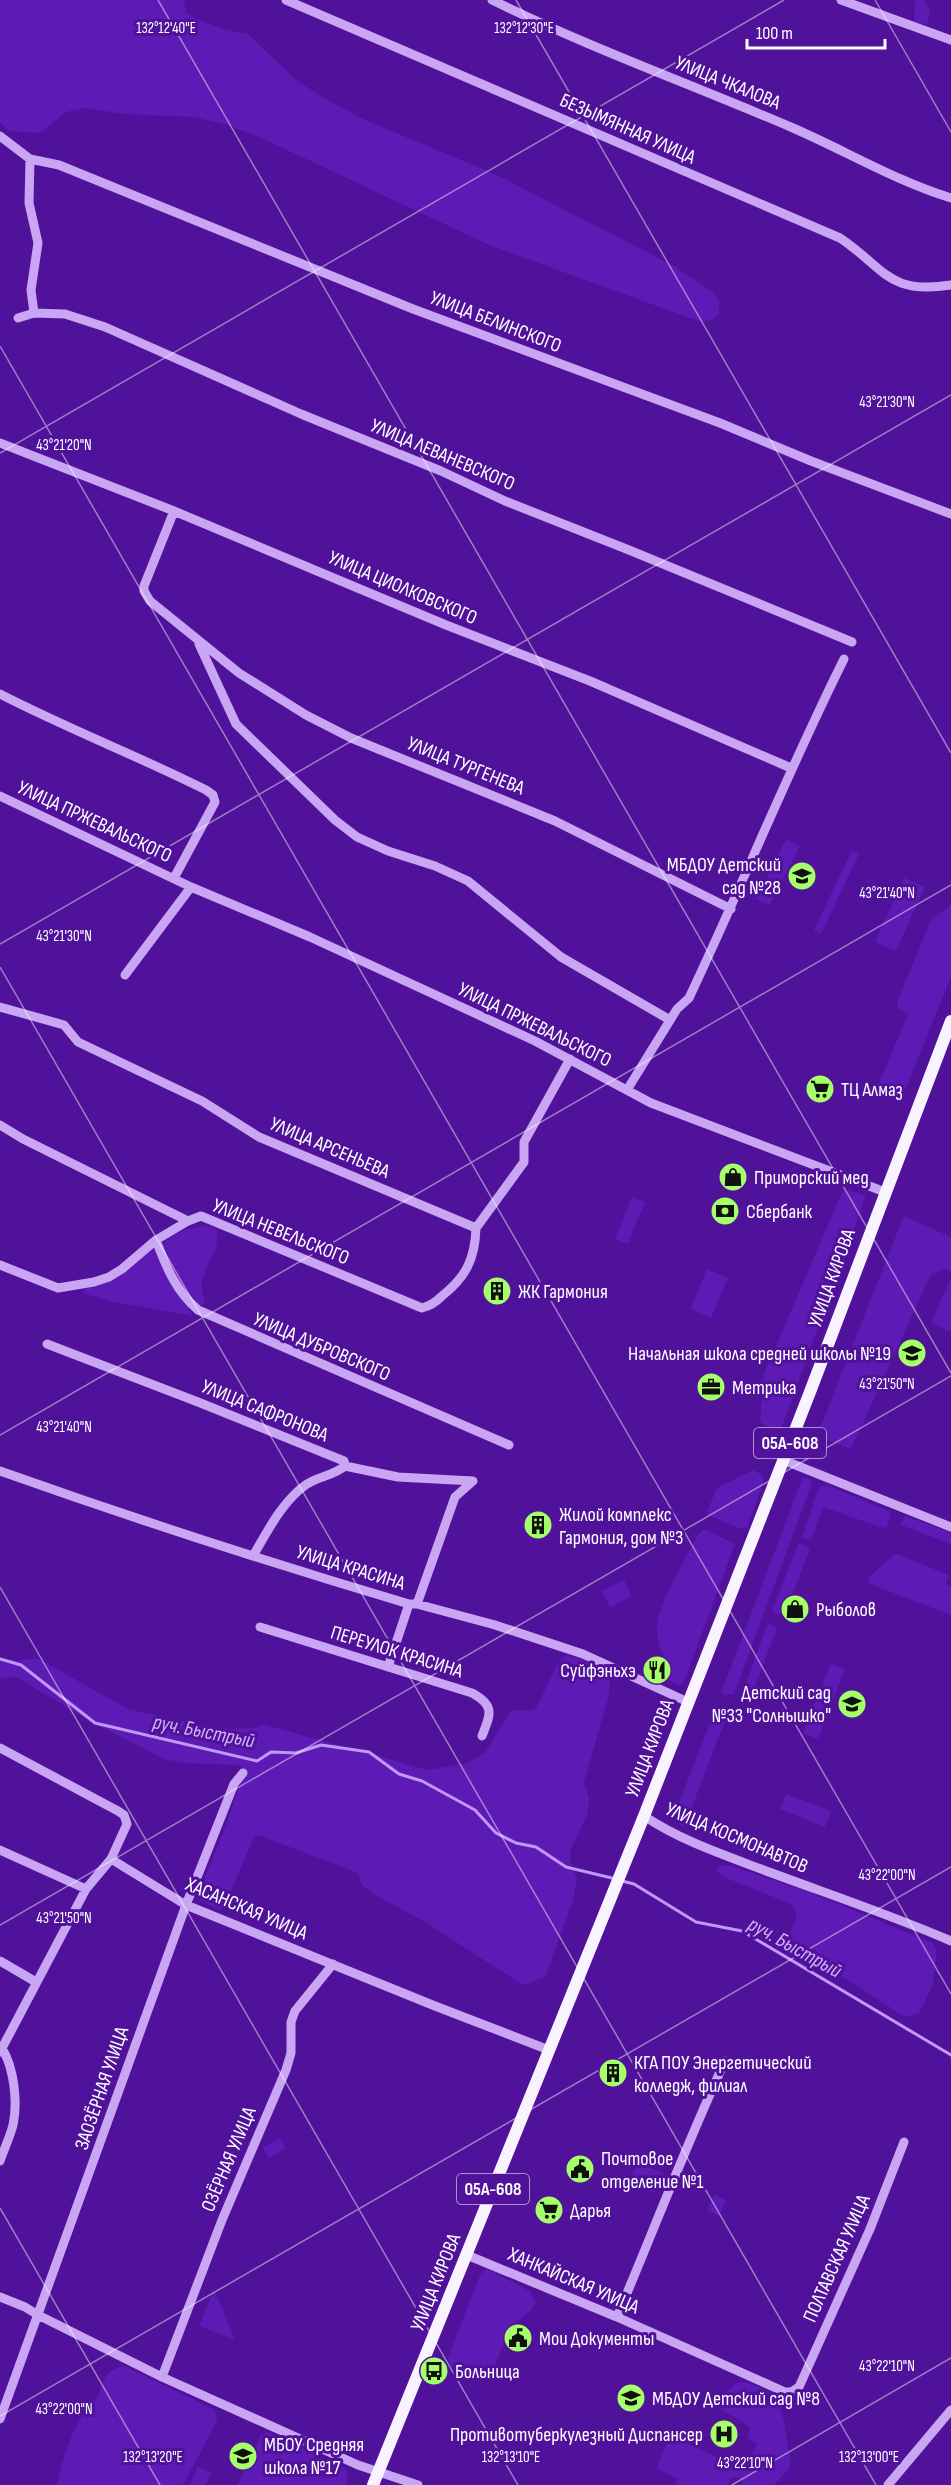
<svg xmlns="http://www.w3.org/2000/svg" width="951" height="2485" font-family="'Sofia Sans Condensed',sans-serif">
  <rect width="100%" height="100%" fill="#50129a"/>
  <path fill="#5e1ab4" d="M0,0H184L186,13L199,20L224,29L248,34L295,79L322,97L363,119L497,175L674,266L713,292L719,301V313L715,318L701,322L489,245L255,135L224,124L193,117L125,114L84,108L66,112L40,133L9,131L0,122Z
    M915,0H923L930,10L927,24L914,23Z
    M786,839L800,846L770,905L756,899Z
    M852,850L859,854L821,934L814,930Z
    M904,878L925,887L896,951L875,942Z
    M951,905V977L904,1093L898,1094L878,1086L908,1014L899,1009L897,1003L930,921Z
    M847,1190L866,1196L781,1429C775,1431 764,1427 760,1421L764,1374L842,1192Z
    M632,1197L645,1202L628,1244L615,1239Z
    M906,1217L951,1237V1271L946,1269L931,1274L852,1447L848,1448L820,1437L818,1433L903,1218Z
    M202,1226L211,1227L217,1231C220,1251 205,1264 202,1283C200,1289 204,1296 205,1302L201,1306C179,1297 170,1265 162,1245C171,1234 188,1228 202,1226Z
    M155,1248L166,1273L193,1316L109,1301L83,1293L85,1288C125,1282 125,1264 155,1248Z
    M707,1269L728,1278L711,1318L690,1309Z
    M949,1281L951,1282V1332L931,1323Z
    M753,1470L762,1475L764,1480L747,1528L741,1529L706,1514L717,1488Z
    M803,1477L812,1480V1483L734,1694L723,1695L722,1690Z
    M827,1485L889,1511L891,1516L887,1527L883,1528L823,1507L811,1540L802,1538L818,1490L820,1487Z
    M904,1516L951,1532V1544L901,1525Z
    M704,1529L735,1544L683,1684L678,1685L669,1680C667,1662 656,1645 657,1625C659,1602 686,1559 697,1536Z
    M800,1543L810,1549L784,1615L775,1614L773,1609L798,1544Z
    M897,1554L949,1575L946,1584L951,1587V1615L870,1584L868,1581C873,1570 885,1565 893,1555Z
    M624,1580L632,1596L610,1608L602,1591Z
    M770,1624L777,1628L754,1689L746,1690L747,1680L767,1625Z
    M566,1656L583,1659L606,1670L610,1675V1683L609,1695L584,1783L589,1798L588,1812L570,1852V1860L577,1879L573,1901L545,1977L523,1985L425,1922L377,1896L362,1885L358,1873L258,1835L253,1839L224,1908L220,1910L200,1900L198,1893L224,1831L244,1772L239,1765L183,1763L164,1759L95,1724L16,1677L0,1678V1657L17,1661L37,1658L128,1709L210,1727L231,1729L256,1728L262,1724L428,1770L468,1763L485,1753L510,1712C519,1708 528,1713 536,1708L557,1665Z
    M831,1664L845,1669L818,1739L803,1733Z
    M725,1707L728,1709V1713L685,1825L681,1826L675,1818L678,1805L715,1710Z
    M786,1794L831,1811L825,1827L780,1809Z
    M728,1865L811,1893L933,1943L937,1951L933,1985L919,2013L905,2017L801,1950C774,1928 809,1923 791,1904L724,1877L717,1871L719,1866Z
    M280,2138L286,2148L269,2158L263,2148Z
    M637,2163L663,2173L654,2193L629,2183Z
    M714,2195L726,2200L719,2216L707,2211Z
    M487,2269L530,2291L536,2302L532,2309L510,2327L492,2373C478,2379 451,2375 448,2358L480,2275Z
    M214,2289L235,2340L199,2326Z
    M124,2366L215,2410L217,2421L183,2485H57C62,2460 71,2431 86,2410C89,2404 95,2401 98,2395C106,2378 103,2371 124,2366Z
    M738,2382C787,2386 783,2421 790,2459V2467L774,2485H742L743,2481L733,2476L727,2485H675L678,2479L656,2468L668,2441L675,2438L745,2470L757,2443L747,2438L750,2428L746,2424L717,2407L723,2395Z
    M265,2433H270L342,2467L347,2471V2485H238L261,2435Z
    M198,2466L211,2473L206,2485H190Z"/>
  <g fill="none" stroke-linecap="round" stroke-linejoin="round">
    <path stroke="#c098f7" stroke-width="3" d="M0,1659L21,1665L95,1723L257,1761L271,1752L296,1753L321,1745L369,1752L399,1774L422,1781L475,1810L496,1833L516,1843L536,1847L566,1867L616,1879
      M622,1881L634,1884L696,1922L742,1931L951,2055"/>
    <path stroke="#c8a6f3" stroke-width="9" d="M286,0L840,238C886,269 888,295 951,285
      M492,0C590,48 693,85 793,128C846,151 896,181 951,198
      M841,0L951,40
      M0,136L30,159L59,165L413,309L720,423L811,461L951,514
      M30,159L29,203L38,243L31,290L34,313
      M18,318L34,313L65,314L105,327L301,414L441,471L505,501L629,550L852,642
      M0,443L174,511L446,625L590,681L791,768
      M174,511L144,586V591L150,601L239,673L306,715L351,738L555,821L731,909
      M199,644L236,724L335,820L357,837L388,851L435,866L468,881L561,957L670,1020
      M0,694C68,729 138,756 206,790L213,795L215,802L174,878
      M0,796L191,887L310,937L535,1041L651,1103L885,1192
      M125,975L191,887
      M0,1007L64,1025L78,1042L202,1101L259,1137L476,1228L524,1162V1142L570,1059
      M627,1090L677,1009L689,998C742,886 788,771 844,659
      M0,1125L23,1139L188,1221L201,1216L422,1308C430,1306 436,1302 442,1296C466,1277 475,1259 476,1228
      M156,1240C166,1267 176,1291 198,1310L509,1445
      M0,1265L58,1288L94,1282L109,1277L122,1269L156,1240L188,1221
      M47,1344L198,1402L344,1461L345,1466L398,1477L473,1481
      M783,1460L951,1527
      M0,1471C135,1519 271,1563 409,1604H417L495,1625L583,1654L688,1702
      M253,1556C267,1532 283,1500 307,1484C319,1476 333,1476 345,1466
      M417,1604L455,1497L473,1481
      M260,1627L472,1693C496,1706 490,1715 482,1736
      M388,1667L409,1604
      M0,1748L118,1811L124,1815L127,1824L111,1859L86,1889L0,2052
      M644,1816C680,1840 721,1854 761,1869C825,1893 889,1914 951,1941
      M0,1850L86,1889
      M111,1859L186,1905L435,2006L549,2050
      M0,1961L36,1982
      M0,2161C4,2149 10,2137 13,2125C18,2102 14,2068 2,2048
      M467,2255L617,2317L785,2392H791L799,2387L870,2229L904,2142
      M0,2297L25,2307L38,2315L162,2377L358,2465L418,2485
      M617,2317C653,2232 686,2145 725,2061
      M162,2377L222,2220L286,2070L291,2053V2022L295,2011L333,1964
      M0,2419L186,1905L234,1784L243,1773
      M888,2485L951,2410"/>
    <path stroke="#f9f2ff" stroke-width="12" d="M373,2485L644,1816L810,1392L951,1021"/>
  </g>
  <path fill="none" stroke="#fff" stroke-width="1.5" stroke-opacity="0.45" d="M158,0L951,1373M516,0L951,753M875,0L951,132M0,346L951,1994M0,453L784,0M0,944L951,395M0,967L876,2485M0,1435L951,885M0,1587L518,2485M0,1925L951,1376M0,2208L160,2485M0,2416L951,1867M732,2485L951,2358"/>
  <defs>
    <g id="school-disc" transform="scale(1.5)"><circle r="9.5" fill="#a4ff68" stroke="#50129a"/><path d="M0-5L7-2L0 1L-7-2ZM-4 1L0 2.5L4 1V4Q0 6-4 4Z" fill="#111"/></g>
    <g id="supermarket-disc" transform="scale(1.5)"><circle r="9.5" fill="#a4ff68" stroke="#50129a"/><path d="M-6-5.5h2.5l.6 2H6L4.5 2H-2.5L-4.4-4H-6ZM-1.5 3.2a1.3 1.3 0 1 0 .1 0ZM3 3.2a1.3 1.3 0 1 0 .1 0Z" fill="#111"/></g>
    <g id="shop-disc" transform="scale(1.5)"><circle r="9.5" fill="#a4ff68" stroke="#50129a"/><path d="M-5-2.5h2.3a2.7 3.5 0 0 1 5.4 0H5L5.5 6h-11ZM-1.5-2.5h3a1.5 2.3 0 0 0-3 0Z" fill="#111"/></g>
    <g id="bank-disc" transform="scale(1.5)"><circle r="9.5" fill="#a4ff68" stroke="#50129a"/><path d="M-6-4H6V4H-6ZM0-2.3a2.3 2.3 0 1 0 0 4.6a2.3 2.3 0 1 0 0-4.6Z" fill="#111"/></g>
    <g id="building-disc" transform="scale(1.5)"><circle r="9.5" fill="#a4ff68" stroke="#50129a"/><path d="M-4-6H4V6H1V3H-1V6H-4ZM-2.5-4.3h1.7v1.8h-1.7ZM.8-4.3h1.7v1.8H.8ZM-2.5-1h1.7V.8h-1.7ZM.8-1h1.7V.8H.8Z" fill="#111"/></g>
    <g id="office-disc" transform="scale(1.5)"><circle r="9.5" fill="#a4ff68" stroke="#50129a"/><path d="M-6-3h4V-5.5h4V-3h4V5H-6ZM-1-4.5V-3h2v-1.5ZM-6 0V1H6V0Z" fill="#111"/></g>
    <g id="restaurant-disc" transform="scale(1.5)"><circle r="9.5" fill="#a4ff68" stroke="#50129a"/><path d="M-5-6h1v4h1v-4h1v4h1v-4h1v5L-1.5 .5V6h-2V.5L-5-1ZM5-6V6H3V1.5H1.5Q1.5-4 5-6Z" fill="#111"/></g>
    <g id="civic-disc" transform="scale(1.5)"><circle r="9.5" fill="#a4ff68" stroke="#50129a"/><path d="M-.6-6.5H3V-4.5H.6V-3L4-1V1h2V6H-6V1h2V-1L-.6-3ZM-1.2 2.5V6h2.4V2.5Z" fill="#111"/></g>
    <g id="bus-disc" transform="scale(1.5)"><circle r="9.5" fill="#a4ff68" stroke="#50129a"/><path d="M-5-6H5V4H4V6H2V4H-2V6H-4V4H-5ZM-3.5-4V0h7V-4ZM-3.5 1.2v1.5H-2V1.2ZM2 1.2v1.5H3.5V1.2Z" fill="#111"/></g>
    <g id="hospital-disc" transform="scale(1.5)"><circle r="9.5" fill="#a4ff68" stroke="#50129a"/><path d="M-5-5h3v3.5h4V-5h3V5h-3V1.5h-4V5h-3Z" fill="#111"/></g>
  </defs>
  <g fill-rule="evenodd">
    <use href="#school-disc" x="802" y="876"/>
    <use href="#supermarket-disc" x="820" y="1089"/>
    <use href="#shop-disc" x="733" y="1177"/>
    <use href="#bank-disc" x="725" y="1211"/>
    <use href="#building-disc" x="497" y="1291"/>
    <use href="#school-disc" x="912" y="1353"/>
    <use href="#office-disc" x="711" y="1387"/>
    <use href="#building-disc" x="538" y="1525"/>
    <use href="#shop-disc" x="795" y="1609"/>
    <use href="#restaurant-disc" x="657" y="1670"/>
    <use href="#school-disc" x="852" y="1704"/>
    <use href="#building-disc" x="613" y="2073"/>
    <use href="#civic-disc" x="580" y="2169"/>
    <use href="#supermarket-disc" x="549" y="2210"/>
    <use href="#civic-disc" x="518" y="2338"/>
    <use href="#bus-disc" x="434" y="2371"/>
    <use href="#school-disc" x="631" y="2398"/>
    <use href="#hospital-disc" x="724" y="2434"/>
    <use href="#school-disc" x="243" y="2456"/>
  </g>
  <g text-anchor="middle" stroke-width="6" stroke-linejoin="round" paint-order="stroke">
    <g fill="#50129a" stroke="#cab8e1" stroke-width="1.5">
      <rect x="754" y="1428" width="72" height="30" rx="4.5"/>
      <rect x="457" y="2174" width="72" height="30" rx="4.5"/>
    </g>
    <g font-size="18" font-weight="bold" fill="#fff">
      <text x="790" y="1449">05А-608</text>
      <text x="493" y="2195">05А-608</text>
    </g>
    <g font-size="20" fill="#fff" stroke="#50129a">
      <text transform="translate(728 82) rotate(22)" y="7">УЛИЦА ЧКАЛОВА</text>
      <text transform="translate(628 128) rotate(24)" y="7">БЕЗЫМЯННАЯ УЛИЦА</text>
      <text transform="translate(496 321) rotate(21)" y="7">УЛИЦА БЕЛИНСКОГО</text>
      <text transform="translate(443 454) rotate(23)" y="7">УЛИЦА ЛЕВАНЕВСКОГО</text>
      <text transform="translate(403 587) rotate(23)" y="7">УЛИЦА ЦИОЛКОВСКОГО</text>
      <text transform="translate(466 765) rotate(22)" y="7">УЛИЦА ТУРГЕНЕВА</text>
      <text transform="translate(95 821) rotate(25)" y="7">УЛИЦА ПРЖЕВАЛЬСКОГО</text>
      <text transform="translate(535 1024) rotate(26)" y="7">УЛИЦА ПРЖЕВАЛЬСКОГО</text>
      <text transform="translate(330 1147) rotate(23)" y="7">УЛИЦА АРСЕНЬЕВА</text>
      <text transform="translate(281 1231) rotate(22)" y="7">УЛИЦА НЕВЕЛЬСКОГО</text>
      <text transform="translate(831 1278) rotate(-70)" y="7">УЛИЦА КИРОВА</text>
      <text transform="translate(322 1346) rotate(23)" y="7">УЛИЦА ДУБРОВСКОГО</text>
      <text transform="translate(265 1410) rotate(22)" y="7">УЛИЦА САФРОНОВА</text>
      <text transform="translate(351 1567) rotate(17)" y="7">УЛИЦА КРАСИНА</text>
      <text transform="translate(397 1651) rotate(17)" y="7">ПЕРЕУЛОК КРАСИНА</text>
      <text transform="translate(649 1748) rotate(-69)" y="7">УЛИЦА КИРОВА</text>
      <text transform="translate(737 1837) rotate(23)" y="7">УЛИЦА КОСМОНАВТОВ</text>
      <text transform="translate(247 1908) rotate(23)" y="7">ХАСАНСКАЯ УЛИЦА</text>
      <text transform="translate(101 2088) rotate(-71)" y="7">ЗАОЗЁРНАЯ УЛИЦА</text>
      <text transform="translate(228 2159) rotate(-67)" y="7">ОЗЁРНАЯ УЛИЦА</text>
      <text transform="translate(836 2258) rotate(-66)" y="7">ПОЛТАВСКАЯ УЛИЦА</text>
      <text transform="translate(574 2280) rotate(23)" y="7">ХАНКАЙСКАЯ УЛИЦА</text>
      <text transform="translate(435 2282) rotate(-68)" y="7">УЛИЦА КИРОВА</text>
    </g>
    <g font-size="20" fill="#fff" stroke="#50129a" text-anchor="start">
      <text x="781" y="871" text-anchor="end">МБДОУ Детский<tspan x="781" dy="23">сад №28</tspan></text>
      <text x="841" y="1096">ТЦ Алмаз</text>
      <text x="754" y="1184">Приморский мед</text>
      <text x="746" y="1218">Сбербанк</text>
      <text x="518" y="1298">ЖК Гармония</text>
      <text x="891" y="1360" text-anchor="end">Начальная школа средней школы №19</text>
      <text x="732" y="1394">Метрика</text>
      <text x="559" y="1521">Жилой комплекс<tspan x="559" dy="23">Гармония, дом №3</tspan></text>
      <text x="816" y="1616">Рыболов</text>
      <text x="636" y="1677" text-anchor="end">Суйфэньхэ</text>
      <text x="831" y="1699" text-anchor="end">Детский сад<tspan x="831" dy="23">№33 "Солнышко"</tspan></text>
      <text x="634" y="2069">КГА ПОУ Энергетический<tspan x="634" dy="23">колледж, филиал</tspan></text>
      <text x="601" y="2165">Почтовое<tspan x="601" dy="23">отделение №1</tspan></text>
      <text x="570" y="2217">Дарья</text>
      <text x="539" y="2345">Мои Документы</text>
      <text x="455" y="2378">Больница</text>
      <text x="652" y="2405">МБДОУ Детский сад №8</text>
      <text x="703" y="2441" text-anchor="end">Противотуберкулезный Диспансер</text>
      <text x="264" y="2451">МБОУ Средняя<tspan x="264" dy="23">школа №17</tspan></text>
    </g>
    <g font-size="21" font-style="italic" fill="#d1b2fa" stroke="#50129a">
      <text transform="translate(204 1731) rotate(11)" y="7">руч. Быстрый</text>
      <text transform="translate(795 1947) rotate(29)" y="7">руч. Быстрый</text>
    </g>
  </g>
  <g font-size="15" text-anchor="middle" fill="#fff" stroke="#50129a" stroke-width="6" stroke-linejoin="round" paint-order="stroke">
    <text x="166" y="33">132°12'40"E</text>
    <text x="524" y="33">132°12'30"E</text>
    <text x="887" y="407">43°21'30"N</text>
    <text x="64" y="450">43°21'20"N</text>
    <text x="887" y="898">43°21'40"N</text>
    <text x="64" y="941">43°21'30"N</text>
    <text x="887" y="1389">43°21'50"N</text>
    <text x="64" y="1432">43°21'40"N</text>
    <text x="887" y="1880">43°22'00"N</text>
    <text x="64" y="1923">43°21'50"N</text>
    <text x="887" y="2371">43°22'10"N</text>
    <text x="64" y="2414">43°22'00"N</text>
    <text x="153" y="2462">132°13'20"E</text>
    <text x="511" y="2462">132°13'10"E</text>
    <text x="869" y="2462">132°13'00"E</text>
    <text x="745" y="2468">43°22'10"N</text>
  </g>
  <path d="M747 39v9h138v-9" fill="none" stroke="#ffffff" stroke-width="3"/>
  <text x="756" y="39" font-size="18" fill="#ffffff" stroke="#50129a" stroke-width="4.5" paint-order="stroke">100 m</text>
</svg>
